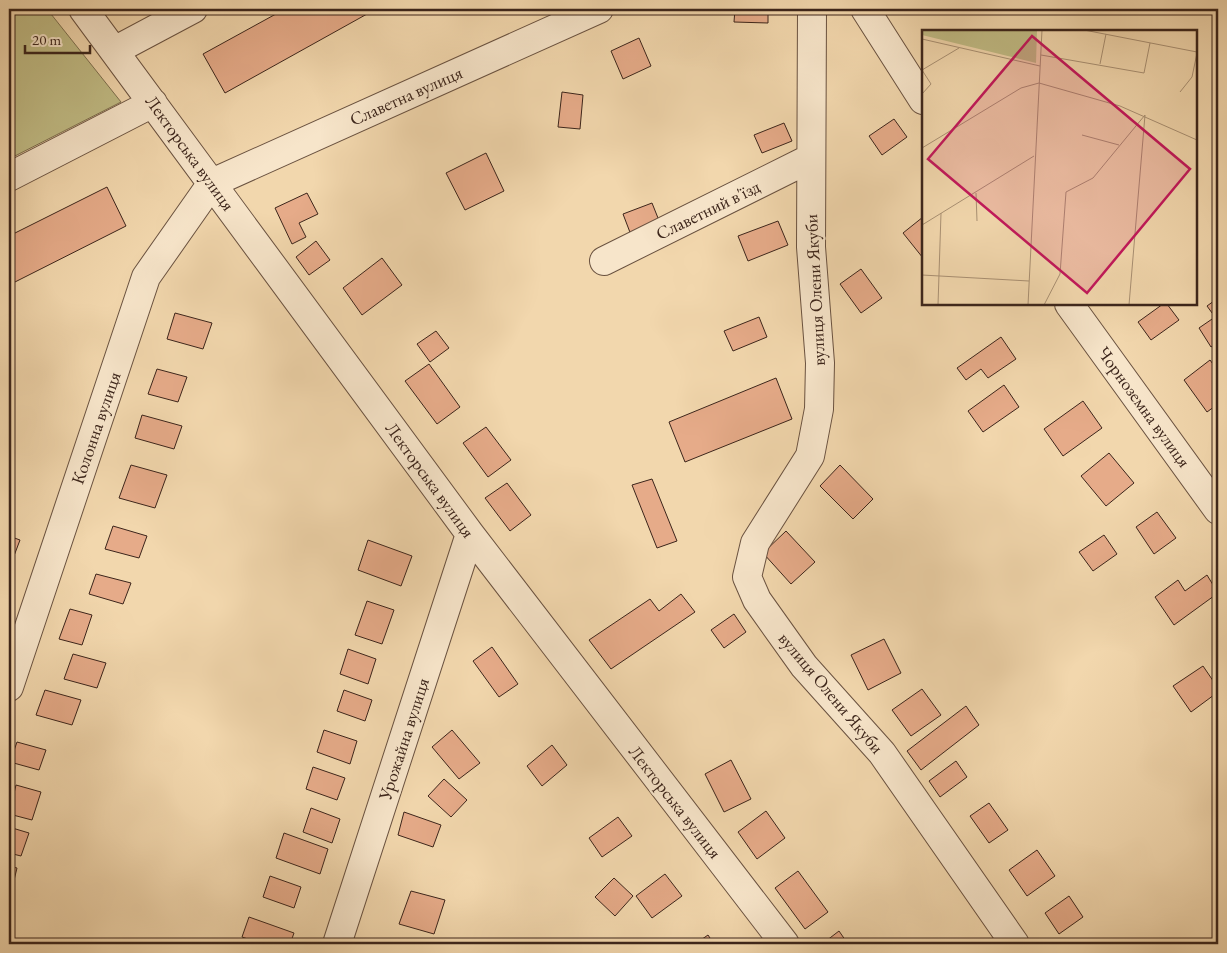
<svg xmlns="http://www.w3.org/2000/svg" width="1227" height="953" font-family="'EB Garamond',serif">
  <rect width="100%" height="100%" fill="#f2d7ad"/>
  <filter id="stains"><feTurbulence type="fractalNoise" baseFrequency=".004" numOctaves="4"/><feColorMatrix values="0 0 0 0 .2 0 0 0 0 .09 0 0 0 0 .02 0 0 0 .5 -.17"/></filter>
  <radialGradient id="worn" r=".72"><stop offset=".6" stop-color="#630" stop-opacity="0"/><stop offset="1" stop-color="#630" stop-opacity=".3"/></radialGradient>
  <path fill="#c1bc85" stroke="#7e7050" d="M9,9H47L121,102L9,159Z"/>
  <path fill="#e6ab89" stroke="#3c251b" d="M285,9H376L225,93L203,54Z
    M735,9H768V23L734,22Z
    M639,38L651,66L623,79L611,51Z
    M562,92L583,95L580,129L558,127Z
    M894,119L907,137L882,155L869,136Z
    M784,123L792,141L762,153L754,135Z
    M486,153L504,191L465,210L446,173Z
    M107,187L126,226L9,285V236Z
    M307,193L318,214L299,223L306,237L292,244L275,208Z
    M652,203L660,223L631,235L623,214Z
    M923,217V258L903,233Z
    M778,221L788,245L748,261L738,236Z
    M316,241L330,260L309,275L296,257Z
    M382,258L402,285L362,315L343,288Z
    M861,269L882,298L861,313L840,284Z
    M1218,298V342L1211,347L1199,328L1215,317L1207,306Z
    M1163,304H1167L1179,320L1151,340L1138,322Z
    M175,313L212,323L203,349L167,339Z
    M759,317L767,337L733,351L724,331Z
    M436,331L449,348L430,362L417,344Z
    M1001,337L1016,359L988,378L981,369L966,380L957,368Z
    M1210,360L1218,371V404L1207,412L1184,380Z
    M429,364L460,407L437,424L405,381Z
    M157,369L187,377L178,402L148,394Z
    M776,378L792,419L685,462L669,422Z
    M1004,385L1019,407L983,432L968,411Z
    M1083,401L1102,428L1063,456L1044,429Z
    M142,415L182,426L174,449L135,438Z
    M486,427L511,460L488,477L463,443Z
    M1109,453L1134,483L1106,506L1081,476Z
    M131,465L167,475L155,508L119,498Z
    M840,465L873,499L853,519L820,486Z
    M652,479L677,541L657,548L632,485Z
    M507,483L531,515L510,531L485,498Z
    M1157,512L1176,538L1154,554L1136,527Z
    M113,526L147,536L139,558L105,549Z
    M786,531L815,562L791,584L763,553Z
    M1104,535L1117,554L1093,571L1079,552Z
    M9,536L20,540L9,569Z
    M368,540L412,556L401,586L358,570Z
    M96,574L131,583L123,604L89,594Z
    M1207,575L1218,593L1174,625L1155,597L1178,580L1185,591Z
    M681,594L695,612L611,669L589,640L650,599L659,611Z
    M367,601L394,610L382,644L355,635Z
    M70,609L92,615L82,645L59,639Z
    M734,614L746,632L724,648L711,630Z
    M884,639L901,673L868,690L851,655Z
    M492,647L518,684L499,697L473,661Z
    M348,649L376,659L368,684L340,674Z
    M73,654L106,663L97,688L64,679Z
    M1203,666L1218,688V692L1191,712L1173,686Z
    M922,689L941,715L911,736L892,710Z
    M45,690L81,700L72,725L36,715Z
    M344,690L372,700L365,721L337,711Z
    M966,706L979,725L921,770L907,751Z
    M324,730L357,741L350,764L317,752Z
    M452,730L480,763L459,779L432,747Z
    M17,742L46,750L39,770L10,762Z
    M552,745L567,765L542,786L527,766Z
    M731,760L751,799L724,812L705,774Z
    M956,761L967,777L940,797L929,781Z
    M313,767L345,778L337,800L306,789Z
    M444,779L467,800L451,817L428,796Z
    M16,785L41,792L32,820L9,814Z
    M989,803L1008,830L989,843L970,816Z
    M311,808L340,819L332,843L303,832Z
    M766,811L785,838L757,859L738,832Z
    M404,812L441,825L433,847L398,835Z
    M618,817L632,836L602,857L589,838Z
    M9,827L29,833L21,856L9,853Z
    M284,833L328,849L320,874L276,858Z
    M1037,850L1055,876L1027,896L1009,870Z
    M9,866L17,868L9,901Z
    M798,871L828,912L805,929L775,888Z
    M665,874L682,896L652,918L636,896Z
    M270,876L301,887L294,908L263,897Z
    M614,878L633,896L615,916L595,897Z
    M411,891L445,900L434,934L399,924Z
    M1069,896L1083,917L1059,934L1045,913Z
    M249,917L294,933L290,944H263L242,937Z
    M839,931L848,944H822Z
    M708,935L714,944H695Z"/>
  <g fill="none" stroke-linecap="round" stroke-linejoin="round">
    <g stroke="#6a5240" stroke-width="30">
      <path id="minor" d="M83,9L470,534L785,944
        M812,9L811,247L820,363L819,409L810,456L755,543L747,577L757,600L804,666L882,753L1015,944
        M865,9L923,100
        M114,51L193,9
        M9,177L153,103
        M604,261L811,158
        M1069,304L1218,510
        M9,687L146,277L212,183L599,9
        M337,944L470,534"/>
    </g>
    <use href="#minor" stroke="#f7e5ca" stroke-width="28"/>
  </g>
  <g text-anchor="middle" stroke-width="4.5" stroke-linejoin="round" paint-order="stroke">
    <g font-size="18" fill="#3c251b" stroke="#f7e5ca">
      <text transform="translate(406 96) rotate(-24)" y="6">Славетна вулиця</text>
      <text transform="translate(190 153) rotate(54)" y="6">Лекторська вулиця</text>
      <text transform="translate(708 210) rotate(-26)" y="6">Славетний в'їзд</text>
      <text transform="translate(815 290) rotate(-93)" y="6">вулиця Олени Якуби</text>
      <text transform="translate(1144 407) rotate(54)" y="6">Чорноземна вулиця</text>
      <text transform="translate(96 428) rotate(-71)" y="6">Колонна вулиця</text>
      <text transform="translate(430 480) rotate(54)" y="6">Лекторська вулиця</text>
      <text transform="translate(831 693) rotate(50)" y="6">вулиця Олени Якуби</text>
      <text transform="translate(404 739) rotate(-72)" y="6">Урожайна вулиця</text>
      <text transform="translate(675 802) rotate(52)" y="6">Лекторська вулиця</text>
    </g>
  </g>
  <g transform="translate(922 30)">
    <rect width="275" height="275" fill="#f2d7ad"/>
    <path d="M0,0H115L114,33L0,5Z" fill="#c1bc85"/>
    <path fill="none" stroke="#a99073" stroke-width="1" d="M162,0L275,22M0,9L118,36M119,25L222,43L228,13M178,34L184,4M0,40L37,18M0,40L9,54L0,64M258,62L270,47L275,23M160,105L197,115M0,118L99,58L117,53L198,76L275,110M54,163L55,191M0,195L112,126M0,245L107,251M16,275L19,183M106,275L120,0M122,275L138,244L144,162L171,148L223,85M207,275L223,85"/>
    <path fill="#c2185b" fill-opacity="0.15" stroke="#c2185b" stroke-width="2.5" d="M110,6L268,139L165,263L6,129Z"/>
    <rect width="275" height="275" fill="none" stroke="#3c251b" stroke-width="2.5"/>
  </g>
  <rect width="1227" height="953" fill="none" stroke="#f2d7ad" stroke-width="30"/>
  <rect x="10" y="10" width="1207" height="933" fill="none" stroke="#3c251b" stroke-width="2.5"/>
  <rect x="15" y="15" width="1197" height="923" fill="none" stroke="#3c251b"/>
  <path d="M25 45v8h65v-8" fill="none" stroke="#3c251b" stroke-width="2.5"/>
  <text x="32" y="45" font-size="15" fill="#3c251b" stroke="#f7e5ca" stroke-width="4" paint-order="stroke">20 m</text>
  <rect width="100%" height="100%" filter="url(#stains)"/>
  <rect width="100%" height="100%" fill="url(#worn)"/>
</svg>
